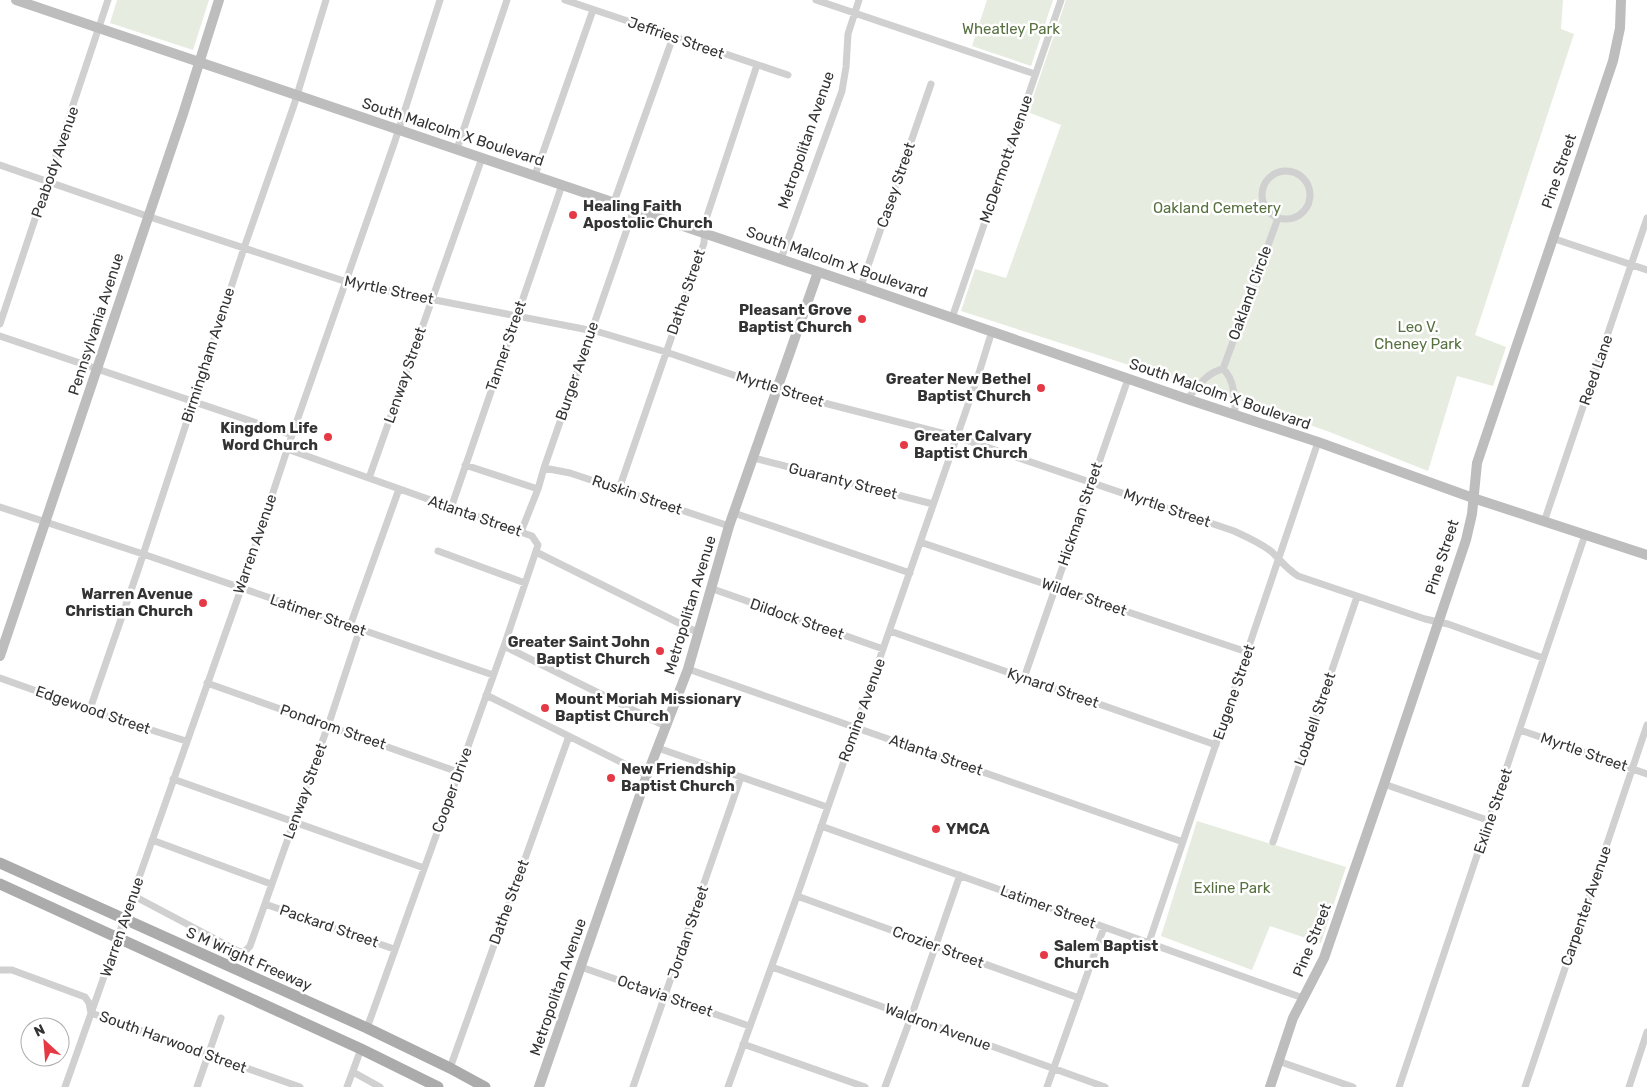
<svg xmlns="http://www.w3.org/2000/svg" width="1647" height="1087" font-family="Rubik,sans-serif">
  <rect width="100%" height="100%" fill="#fff"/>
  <path fill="#e6ecdf" d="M117,0H209L193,50L110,23Z
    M987,0H1053L1031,66L972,46Z
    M1066,0H1563L1561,29L1574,34L1475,335L1506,347L1493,386L1457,376L1428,471L1327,431L1235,399L961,311L975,269L1006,278L1061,125L1028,112Z
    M1197,821L1346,867L1321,943L1270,926L1252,970L1161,936Z"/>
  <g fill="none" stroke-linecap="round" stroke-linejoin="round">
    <path stroke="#d0d0d0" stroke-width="7" d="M565,0L788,75
      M816,0L1035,74
      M457,149L507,0
      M0,165L147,216L353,284L599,332L666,352L789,394L957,437L1234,531C1247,537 1261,543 1272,552C1281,561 1287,569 1298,576L1425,619L1448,624L1543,658
      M1262 195a24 24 0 1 1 48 0a24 24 0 1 1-48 0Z
      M535,175L593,10
      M614,202L673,37
      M1552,238L1647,270
      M781,259L842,91L846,67L848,34L859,0
      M861,286L931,84
      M952,318L1061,0
      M0,324L108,0
      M0,336L292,435
      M1223,369L1278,218
      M1187,399C1197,388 1207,372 1223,369C1235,379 1235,401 1235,415
      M287,449L532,536L538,545L504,646L367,1028
      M754,458L933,504
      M465,465L538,489
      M544,468L570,473L729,526
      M369,478L482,158
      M619,489L704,243L705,222L757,65
      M0,507L143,554L493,675
      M451,508L562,185
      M734,513L910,573
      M1544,522L1647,218
      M521,532L538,489L544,468L634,209
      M920,542L1247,652
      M438,551L525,583
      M536,552L699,633
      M710,588L883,649
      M350,626L399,489
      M890,631L1216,745
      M504,646L665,726
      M688,669L1183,842
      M0,678L104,715L186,741
      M1024,678L1128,379
      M207,683L458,772
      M486,695L647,775
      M90,709L138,570L244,248L294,105L326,0
      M1520,730L1647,774
      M658,748L827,807
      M173,779L424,868
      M1384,784L1490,821
      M821,826L1303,998
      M152,840L271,884
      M1273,842L1357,597
      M132,895L238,951C243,953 246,951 250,946L331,717L360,629
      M797,896L1079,998
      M265,904L394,949
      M1149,942L1318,442
      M581,967L749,1026
      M772,967L1105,1087
      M0,970H12L85,997L89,1003L91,1013
      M91,1013L300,1087
      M743,1044L865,1087
      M1278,1061L1353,1087
      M450,1068L569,736
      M353,1072L380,1087
      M65,1087L241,589L292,435L395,141L440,0
      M197,1087L221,1018
      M347,1087L361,1049
      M633,1087L741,777
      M728,1087L797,896L978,376L992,331
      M885,1087L911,1017L960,875
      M1047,1087L1104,927
      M1399,1087L1585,535
      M1525,1087L1647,725
      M1629,1087L1647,1032"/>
    <path stroke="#bdbdbd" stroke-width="10" d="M16,0L857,285L1187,399L1318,442L1473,498L1647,555
      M0,656L183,114L219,0
      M539,1087L647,775L688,669L729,526L818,272
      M1270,1087L1293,1018L1324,958L1384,784L1466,540L1472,514L1477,463L1613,61L1620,28L1621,0"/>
    <path stroke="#ababab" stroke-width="11" d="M0,863L367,1028L450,1068L485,1087
      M0,884L361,1049L438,1087"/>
  </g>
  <g fill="#e63946" stroke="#fff" stroke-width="2">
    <circle cx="573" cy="215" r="5"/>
    <circle cx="862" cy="319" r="5"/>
    <circle cx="1041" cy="388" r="5"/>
    <circle cx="328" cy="437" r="5"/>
    <circle cx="904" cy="445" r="5"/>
    <circle cx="203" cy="603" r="5"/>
    <circle cx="660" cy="651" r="5"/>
    <circle cx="545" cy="708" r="5"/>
    <circle cx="611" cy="778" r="5"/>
    <circle cx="936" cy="829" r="5"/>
    <circle cx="1044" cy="955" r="5"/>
  </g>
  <g text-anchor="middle" stroke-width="5" stroke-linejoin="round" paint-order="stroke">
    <g font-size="15" fill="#56703f" stroke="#fff">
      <text x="1011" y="34">Wheatley Park</text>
      <text x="1217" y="213">Oakland Cemetery</text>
      <text x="1418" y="332">Leo V.<tspan x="1418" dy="17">Cheney Park</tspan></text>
      <text x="1232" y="893">Exline Park</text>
    </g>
    <g font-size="15" fill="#333" stroke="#fff">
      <text transform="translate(676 38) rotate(19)" y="5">Jeffries Street</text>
      <text transform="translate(453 132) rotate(18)" y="5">South Malcolm X Boulevard</text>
      <text transform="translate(806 140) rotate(-71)" y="5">Metropolitan Avenue</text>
      <text transform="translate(1006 159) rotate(-71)" y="5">McDermott Avenue</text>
      <text transform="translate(55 162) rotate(-71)" y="5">Peabody Avenue</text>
      <text transform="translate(1559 171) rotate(-71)" y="5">Pine Street</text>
      <text transform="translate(896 185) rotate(-71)" y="5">Casey Street</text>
      <text transform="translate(837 262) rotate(19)" y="5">South Malcolm X Boulevard</text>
      <text transform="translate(389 290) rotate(12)" y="5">Myrtle Street</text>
      <text transform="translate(686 292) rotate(-71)" y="5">Dathe Street</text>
      <text transform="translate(1250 293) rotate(-70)" y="5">Oakland Circle</text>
      <text transform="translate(96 324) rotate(-72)" y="5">Pennsylvania Avenue</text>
      <text transform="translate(506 346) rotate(-71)" y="5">Tanner Street</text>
      <text transform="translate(208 355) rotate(-72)" y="5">Birmingham Avenue</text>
      <text transform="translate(1596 370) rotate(-71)" y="5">Reed Lane</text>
      <text transform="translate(577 371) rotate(-71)" y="5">Burger Avenue</text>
      <text transform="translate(405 375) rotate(-71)" y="5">Lenway Street</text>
      <text transform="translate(780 389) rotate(17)" y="5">Myrtle Street</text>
      <text transform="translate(1220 394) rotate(19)" y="5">South Malcolm X Boulevard</text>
      <text transform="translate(843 481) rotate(14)" y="5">Guaranty Street</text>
      <text transform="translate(637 495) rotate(19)" y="5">Ruskin Street</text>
      <text transform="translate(1167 508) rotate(19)" y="5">Myrtle Street</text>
      <text transform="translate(1080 514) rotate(-71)" y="5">Hickman Street</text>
      <text transform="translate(475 516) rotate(19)" y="5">Atlanta Street</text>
      <text transform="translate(255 544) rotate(-71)" y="5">Warren Avenue</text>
      <text transform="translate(1442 557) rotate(-72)" y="5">Pine Street</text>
      <text transform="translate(1084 597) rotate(19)" y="5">Wilder Street</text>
      <text transform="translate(690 605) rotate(-73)" y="5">Metropolitan Avenue</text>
      <text transform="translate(318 615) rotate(19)" y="5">Latimer Street</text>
      <text transform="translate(797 619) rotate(19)" y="5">Dildock Street</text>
      <text transform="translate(1053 688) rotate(19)" y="5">Kynard Street</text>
      <text transform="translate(1234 692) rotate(-71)" y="5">Eugene Street</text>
      <text transform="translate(93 710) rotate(19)" y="5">Edgewood Street</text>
      <text transform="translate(862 710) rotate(-70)" y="5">Romine Avenue</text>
      <text transform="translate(1315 719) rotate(-71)" y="5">Lobdell Street</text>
      <text transform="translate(333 727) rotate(19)" y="5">Pondrom Street</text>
      <text transform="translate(1584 752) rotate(19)" y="5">Myrtle Street</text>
      <text transform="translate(936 755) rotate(19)" y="5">Atlanta Street</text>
      <text transform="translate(452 790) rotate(-70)" y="5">Cooper Drive</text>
      <text transform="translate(305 791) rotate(-70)" y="5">Lenway Street</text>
      <text transform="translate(1493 811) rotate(-71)" y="5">Exline Street</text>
      <text transform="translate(509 902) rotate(-70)" y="5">Dathe Street</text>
      <text transform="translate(1586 906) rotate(-71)" y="5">Carpenter Avenue</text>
      <text transform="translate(1048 907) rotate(20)" y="5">Latimer Street</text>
      <text transform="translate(329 926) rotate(19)" y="5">Packard Street</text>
      <text transform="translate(122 927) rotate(-71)" y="5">Warren Avenue</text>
      <text transform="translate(688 932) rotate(-71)" y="5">Jordan Street</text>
      <text transform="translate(1312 940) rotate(-68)" y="5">Pine Street</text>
      <text transform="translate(938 947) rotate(20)" y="5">Crozier Street</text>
      <text transform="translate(249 959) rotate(24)" y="5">S M Wright Freeway</text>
      <text transform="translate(558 987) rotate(-71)" y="5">Metropolitan Avenue</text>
      <text transform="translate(665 996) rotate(19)" y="5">Octavia Street</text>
      <text transform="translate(938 1027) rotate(20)" y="5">Waldron Avenue</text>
      <text transform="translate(173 1042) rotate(20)" y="5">South Harwood Street</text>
    </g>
    <g font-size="15" font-weight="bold" fill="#333" stroke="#fff" text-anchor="start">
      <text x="583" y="211">Healing Faith<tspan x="583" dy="17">Apostolic Church</tspan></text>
      <text x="852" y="315" text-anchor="end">Pleasant Grove<tspan x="852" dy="17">Baptist Church</tspan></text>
      <text x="1031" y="384" text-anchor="end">Greater New Bethel<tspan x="1031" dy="17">Baptist Church</tspan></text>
      <text x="318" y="433" text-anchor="end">Kingdom Life<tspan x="318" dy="17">Word Church</tspan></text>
      <text x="914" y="441">Greater Calvary<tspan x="914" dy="17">Baptist Church</tspan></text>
      <text x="193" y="599" text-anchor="end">Warren Avenue<tspan x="193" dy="17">Christian Church</tspan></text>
      <text x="650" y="647" text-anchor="end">Greater Saint John<tspan x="650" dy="17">Baptist Church</tspan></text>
      <text x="555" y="704">Mount Moriah Missionary<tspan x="555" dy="17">Baptist Church</tspan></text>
      <text x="621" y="774">New Friendship<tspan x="621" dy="17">Baptist Church</tspan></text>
      <text x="946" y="834">YMCA</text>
      <text x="1054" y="951">Salem Baptist<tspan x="1054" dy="17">Church</tspan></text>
    </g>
  </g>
  <g transform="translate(45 1042) rotate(334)"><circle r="24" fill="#ffffff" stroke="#adadad"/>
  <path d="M0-4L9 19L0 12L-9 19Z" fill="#e63946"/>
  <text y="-8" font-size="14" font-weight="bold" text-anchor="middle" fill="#333333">N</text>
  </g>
</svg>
